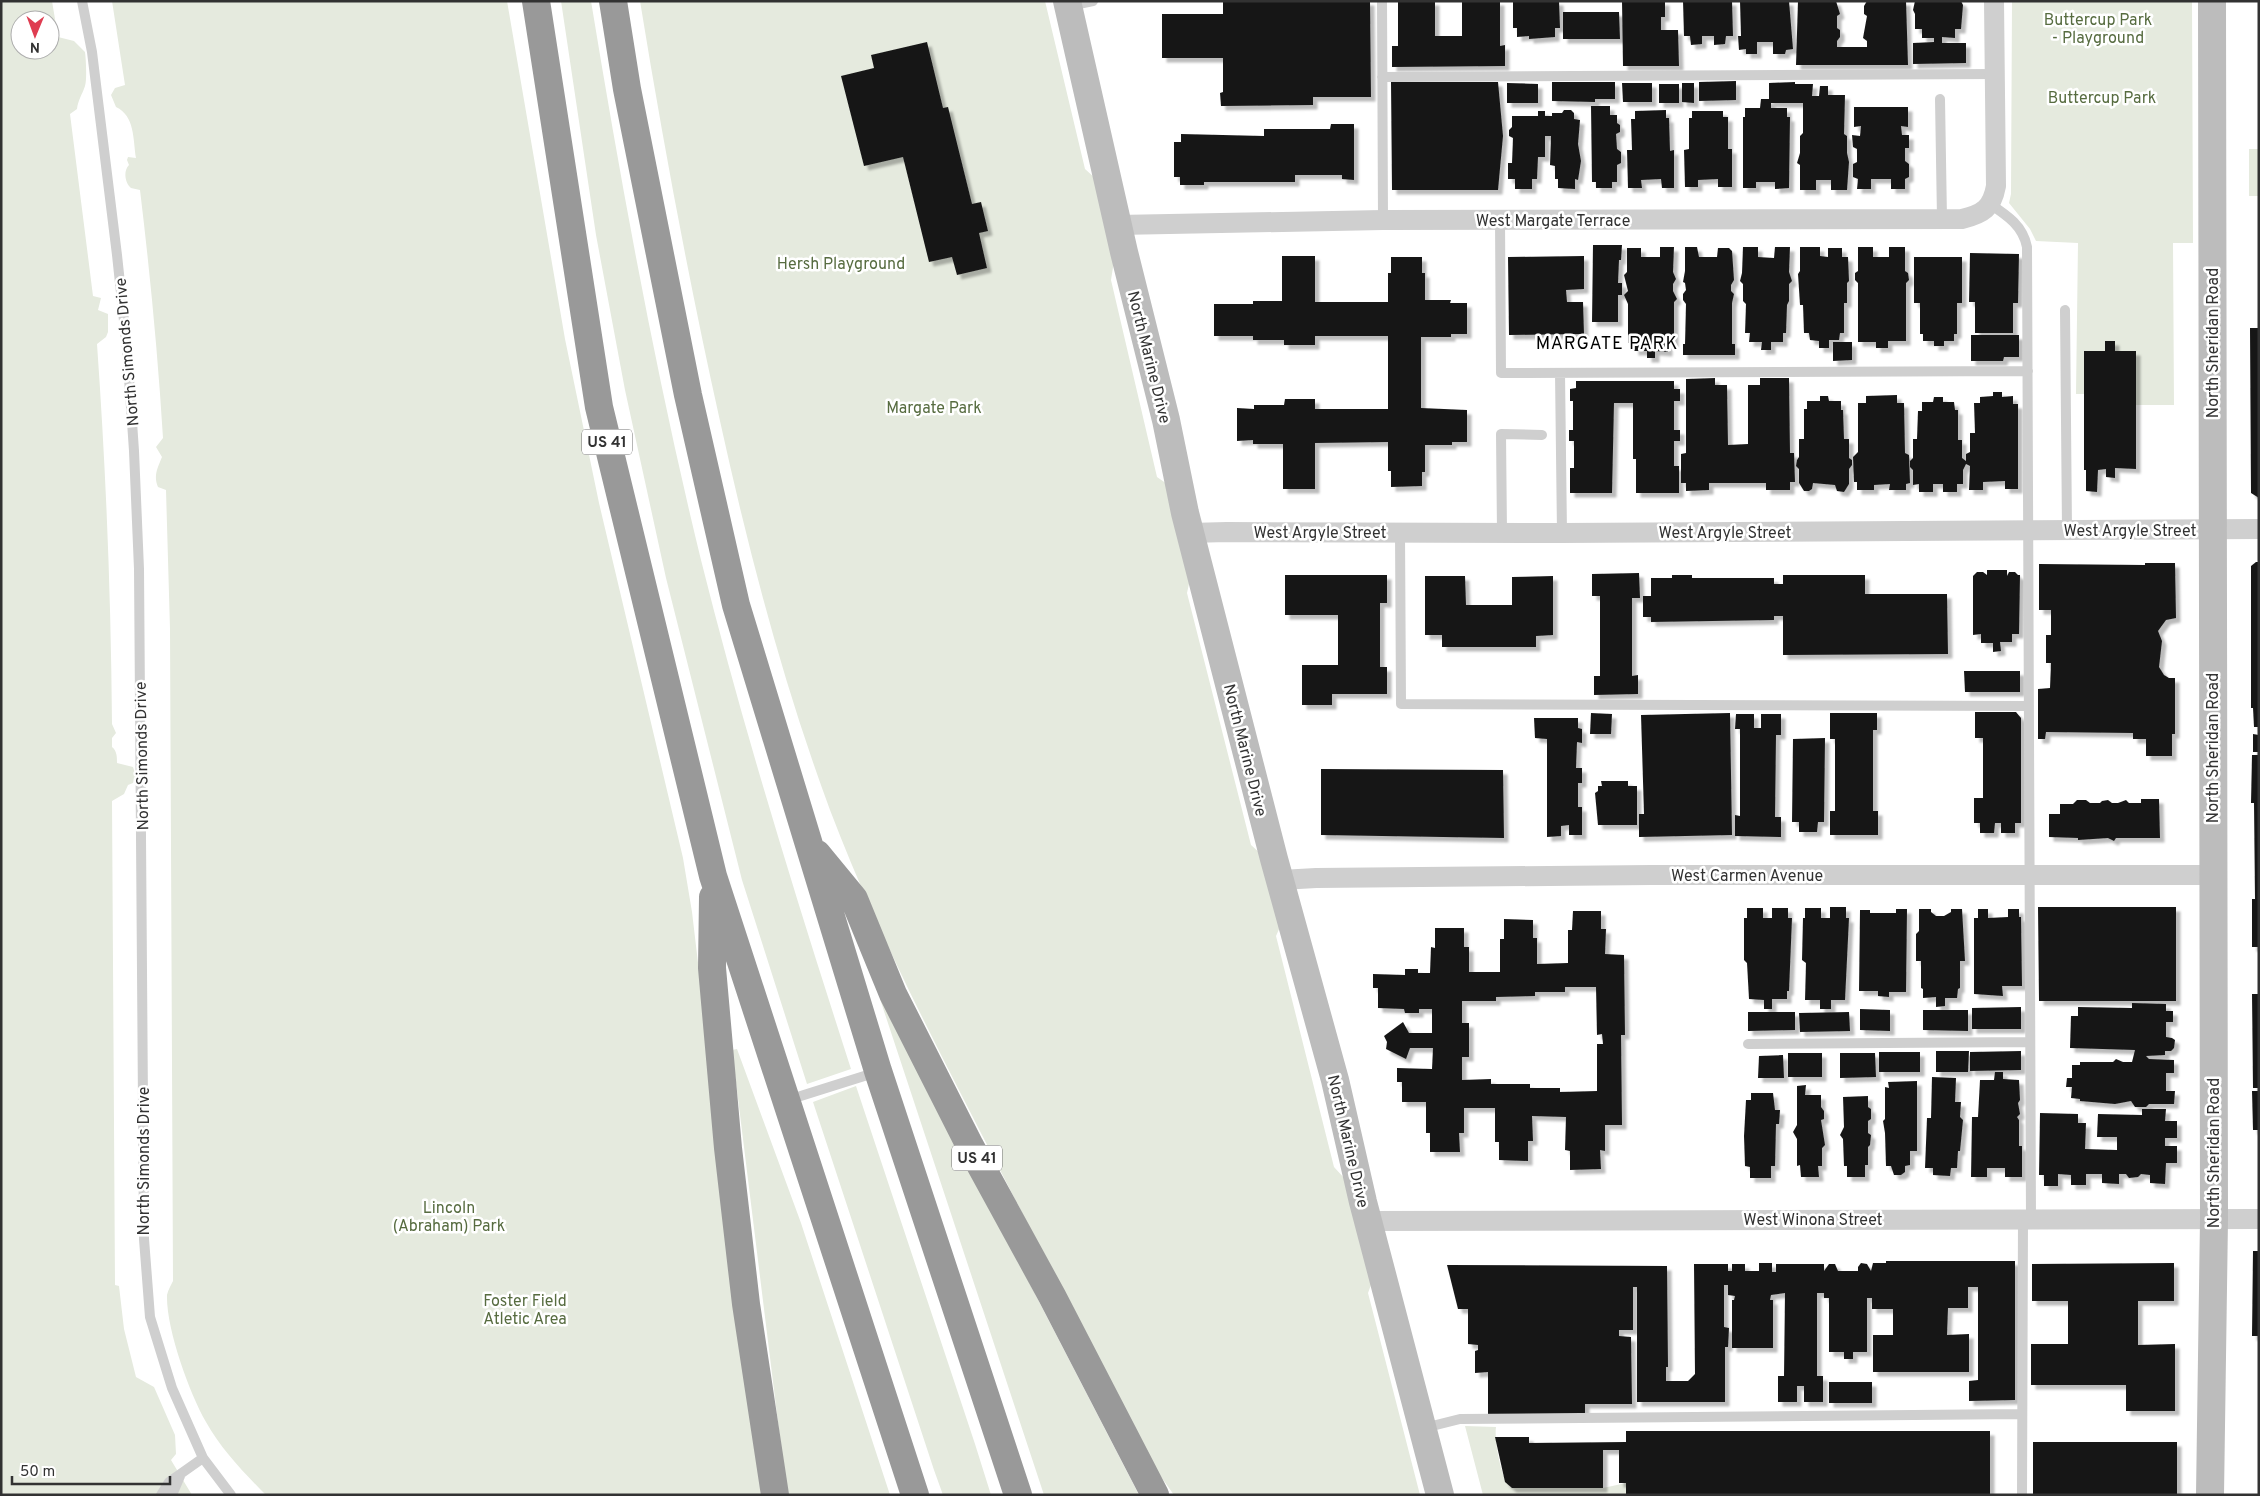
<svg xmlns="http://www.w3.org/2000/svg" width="2260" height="1496" font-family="Overpass,sans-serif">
  <defs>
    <filter id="shadow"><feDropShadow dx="4.5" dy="4.5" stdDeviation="1" flood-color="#0004"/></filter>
  </defs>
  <rect width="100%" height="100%" fill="#fff"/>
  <path fill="#e5eade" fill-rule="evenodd" d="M1,1H52L58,37L74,41L85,52C86,59 87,80 85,86C82,95 78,100 77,109L70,114L93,296L101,298L98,310L108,314V332L106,337L97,344C106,470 111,597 112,724L116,733L112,738V747C117,751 117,757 117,763L133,767L136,776L133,783L128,785L124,794L112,801L115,1285L119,1286L124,1329L136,1377L154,1387L175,1435L176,1454L171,1460L192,1495H1ZM20,20H50V50H20Z
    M112,1H507L565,339L599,503L683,858L692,912L761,1495H266C244,1473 221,1449 206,1422C189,1392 166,1328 167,1295C168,1290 171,1285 173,1281L170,629L166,490L158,487C153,476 158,467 162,457L156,447L163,438C158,355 150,273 140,190L131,188C125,183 123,171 129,165L127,160L128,157L136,158C133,139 135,116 116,107L111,95L115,88L125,85Z
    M561,1H591C622,189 656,376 701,560C744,732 797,901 851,1069L807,1084L742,880L666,578L625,390L596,235Z
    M640,1H1045L1085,169L1095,178L1114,261L1111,280L1157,477L1167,484L1190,579L1187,593L1251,845L1261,854L1280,927L1276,936L1334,1167L1345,1179L1372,1282L1368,1293L1420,1495H1174L1144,1453C1096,1358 1048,1263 999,1168C939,1051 877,934 830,810C783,683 749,553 720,421C689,282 663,142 640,1Z
    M2012,1H2192L2193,243H2173L2174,405H2136V351H2115V341H2105V351H2084V394H2076L2078,243L2036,241L2030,229L2009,203L2011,194Z
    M2249,149H2259V196H2249Z
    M882,998L1139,1495H1044L880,999Z
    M737,1049L801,1223L890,1495H787L732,1050Z
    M856,1086L975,1444L991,1495H943L934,1470L813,1102Z
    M1465,1426L1496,1427C1494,1439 1501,1482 1512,1488H1603L1626,1483V1495H1483Z"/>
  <path fill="#191919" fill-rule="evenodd" filter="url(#shadow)" d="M1223,1H1370L1371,97H1313V105L1221,106L1220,93L1223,92V58H1162V14H1223Z
    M1398,1H1435V36H1462V1H1500V46L1505,45V66L1392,67V46H1398Z
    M1513,1H1559L1560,28H1555V37L1529,39V36L1517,37V28H1513Z
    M1622,1H1665V17H1661V30H1678L1679,66H1623Z
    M1683,1H1732L1733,36H1726L1725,44L1714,45V36H1702V44L1691,45L1690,36H1684Z
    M1740,1H1789L1793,49L1786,50L1785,54H1773V42H1757V54H1746V49L1739,50L1738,36H1741Z
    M1798,1H1836L1840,14L1837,16V28L1840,30V37L1837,41V47H1867V41L1863,38L1867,16L1864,14V6L1867,1H1906L1908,65H1796Z
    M1915,1H1961L1963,5L1961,29H1955V38L1942,37V43H1966V63L1913,64V43L1934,42V38H1922V29H1915V14L1913,10Z
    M1563,12H1619L1620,39H1563Z
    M927,42L943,108L948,107L972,204L981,202L988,231L979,233L987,268L957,275L952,257L929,262L903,157L864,166L841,76L874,68L871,55Z
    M1736,81V100L1699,101V82Z
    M1391,82H1498L1503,136L1498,190H1392Z
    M1552,82H1615V99H1595V102L1552,101Z
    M1795,82V84H1813L1812,96H1819L1820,86H1828V95H1845L1844,134L1847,136V153L1849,162L1847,190H1831V180H1816V190H1800V165L1797,163L1800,153V136L1803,133V103H1771V108H1787V117H1790L1789,188L1775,189V182H1756V188H1743V117H1745V108H1760L1761,99H1769V83Z
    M1507,83L1538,84V103H1507Z
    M1622,83H1652V102H1623Z
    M1682,83H1694V103L1682,102Z
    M1659,84H1679V103H1659Z
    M1591,106H1610V115H1617V123L1620,125V132L1616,134L1617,149L1621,152V163L1617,165V182H1612V188H1596V182H1592Z
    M1854,107H1908V127L1901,126L1902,135H1909V148H1905V161L1909,164V177L1905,179V189H1891V179H1871V189H1857L1858,179L1853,177V164L1857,162V149L1853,147L1852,135L1860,136L1861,126L1854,127Z
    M1564,110H1571L1574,113V119L1580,120L1578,144L1581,161L1578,180L1575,179V189L1558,188V179H1555V166L1550,165L1551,136H1545V157H1538L1537,179H1532V189H1515V179H1508V163H1512L1513,138L1509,136V130L1512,127V116H1538V111H1545V116H1552V113H1562Z
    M1666,110V118H1669L1670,151L1674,150V188H1662L1661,179L1641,180L1642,188H1628L1627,150H1632L1631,119H1635V111Z
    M1692,111H1723V117H1728V149H1732V187H1718V179L1698,180V187H1685L1684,150L1689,149V118H1692Z
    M1331,124H1354V180L1342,179V175H1295V182H1204V185H1180V177H1174V142H1181V134L1264,136V129H1330Z
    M1593,245H1622L1621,260H1619L1618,283H1622V295H1618V322H1592Z
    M1660,247H1674L1673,272L1676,279L1673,284V291L1677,299L1674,302V343H1668V352L1655,351V358H1647V351H1634V343H1628V304L1624,295L1628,291L1624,275L1627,272V248H1641V257H1660Z
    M1685,247H1697L1699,257H1717L1718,248H1729L1732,251L1734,280L1731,285V291L1734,294L1732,303V344H1735V355H1683V344H1685L1686,304L1683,300V294L1686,290L1685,283L1683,282L1685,271Z
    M1743,247H1758V257L1774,258L1775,247H1790L1789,272L1792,281L1789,284V301L1787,305L1786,333H1783V342H1771V350H1761L1762,342H1749L1750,333H1745L1746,304L1743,301V284L1740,281L1742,273Z
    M1800,247H1820V256L1828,257V248H1842V257H1848L1849,281L1847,283V303H1844V333H1840L1839,340H1829V348H1819V341L1810,340L1809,333H1804L1803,305H1800L1798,274L1800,271Z
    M1858,247H1873V257H1889V247H1905V271L1908,273L1909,280L1906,283V341H1888V348H1876V342H1858V283L1855,280V273L1858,271Z
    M1970,253L2019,254L2018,303H2013V333H1975V302H1969Z
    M1282,256H1315V302H1388V273H1391V257H1422V273H1425V300H1451L1450,303H1467V334H1451V337H1421V408L1467,410V442H1452V445H1425V472H1422V486L1391,487V471H1388V442L1315,443V489H1283V444H1253V440L1237,441V408L1254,409V405H1284L1285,399H1315V409H1388V336H1315V345H1284V340H1253V336H1214V304H1253V301H1282Z
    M1584,256V289L1566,290L1567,302H1583L1584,334L1509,335L1508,257Z
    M1914,257H1962V303H1957V334H1954V341H1944V346H1934V341H1923V334H1920V303H1914Z
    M2250,328H2259V498L2251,493Z
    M1971,335H2019V357H2004L2003,361H1971Z
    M2105,341H2115V351H2136V469L2115,468V478L2106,477V469L2098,470L2097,492L2086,491V470H2084V351H2105Z
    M1833,342H1852V360L1833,361Z
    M1715,378V385H1727L1728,445L1748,444V385H1760V378H1789L1790,453H1794L1795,482H1790V490H1766V483H1709V490L1686,491V483H1681V454L1686,453V379Z
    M1576,381H1674V389H1680V401H1674V430H1680V441H1674V466H1679V493H1636V459H1633V403H1614L1612,493H1570V468H1574V441H1569V430H1573V401H1570V389L1576,388Z
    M1993,392H2002V397L2013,396V404H2018V489H2005V481L1983,482V490H1969L1970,466L1966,464L1963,470V484H1957V492H1943V484H1933V492H1919V484L1913,485V470L1910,467V461L1913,458V439H1917L1918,411H1922V402H1933L1934,397H1943V402H1954L1955,410H1958V440H1962V458L1966,461V454L1970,452V433H1975L1974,403H1980V397L1993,396Z
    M1897,395V403H1904L1905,453L1909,455L1910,483L1906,484V490H1889L1890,484L1874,485V490H1857V482H1854L1853,457L1858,452V403H1866V396Z
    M1820,396H1828L1829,401H1841V410H1843L1844,439H1849V458L1852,460V465L1849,469V484L1844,492L1837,491L1835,485L1813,483L1812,489L1809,491H1804L1799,483V469L1796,466L1797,460L1799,457V439H1804V409H1807V401H1820Z
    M2256,562H2259V727H2254L2253,708H2251V566Z
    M2145,563H2175L2176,618L2166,620L2158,631L2162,641L2159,667L2164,675L2169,678H2175V734H2172V756H2146V739H2133V733L2046,732L2045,739H2038V689L2050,688L2051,663H2046V635H2051V610H2039V564L2145,565Z
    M1987,570H2007V576L2009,572H2015L2018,575H2020L2019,634H2012V642H2000L2001,651L1993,652V643H1981V634L1973,635V576L1977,572H1983L1987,575Z
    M1639,573L1640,598H1632V676L1638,675V694L1594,695V676H1600V596H1592V574Z
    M1285,575H1387V603H1380V667H1387V694H1332V705H1302V665H1338V615H1285Z
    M1672,575H1692V578H1774V584H1783V575H1865V594H1947L1948,654L1783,655V616H1774V620L1651,622V617H1643V596H1651V578H1672Z
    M1425,576H1465L1466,605H1512V577L1553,576V635L1536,636V647H1442V635H1425Z
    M1964,671H2020V692H1965Z
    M1975,712H2016L2021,718V823H2015V833H2001V823H1995L1994,833H1980V823H1974V798H1983V738H1975Z
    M1591,713L1612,714L1611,734H1590Z
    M1730,713L1732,835L1639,837V814H1644L1641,715Z
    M1830,713H1877V730H1873V811H1878V835H1830V811H1835V739H1830Z
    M1736,714H1754V728H1761V714H1781V735H1776L1775,817H1781V837L1735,836V815L1740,816V729H1735Z
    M1534,718H1578V728L1582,729V743L1577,742L1576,768H1582V783H1578V807H1582V835H1569V825L1561,826V836L1547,837V739L1535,738Z
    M2253,734L2259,735V752H2253Z
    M1825,738L1824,822H1818L1817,832H1799V822H1792L1793,739Z
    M2252,755H2259V947H2252V899H2255L2254,803H2251Z
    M1321,769L1503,770L1504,838L1321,835Z
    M1601,781H1628V786H1637V825H1598L1595,793L1598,791V786H1602Z
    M2141,799H2159L2160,838H2116L2114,841L2108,838L2078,840V838L2049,837V814H2060V804H2073L2077,800H2086L2090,803H2100L2102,801L2108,800L2112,803H2118L2126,800L2129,803H2141Z
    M1830,907H1846V918H1849L1845,1000H1831V1009H1820V1000H1805L1806,963L1802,960L1803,918H1805V908H1821V918H1830Z
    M2038,907H2176V1001H2039Z
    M1747,908H1763V918H1772V908H1788V918H1792L1789,991H1787V999H1772V1009H1764V1000L1749,999L1747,963L1744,960V918H1747Z
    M1896,909H1907L1906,992H1889V997L1878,996V991H1859L1860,910H1870V913H1896Z
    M1919,909H1931V912L1936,916H1944L1951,912V909H1962L1965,961H1960V988L1958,989L1957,998H1945V1006L1936,1007V997L1923,998V989L1921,988V961H1916V934L1919,931Z
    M1978,909H1988V918L2008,917V909H2019V917H2021L2022,986H2002L2003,996L1974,994V918H1978Z
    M1573,911H1601V929H1606L1605,954L1624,955L1625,1035H1621L1622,1125H1605V1151L1600,1150L1601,1169L1570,1170V1151L1565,1150L1566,1117L1532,1116L1533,1141H1528V1161L1499,1160V1142H1495V1108H1464V1133H1459L1460,1152H1430V1133H1426V1102H1402V1082H1397V1068L1432,1069L1433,1048H1410L1406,1059L1386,1049L1387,1042L1384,1036L1403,1022L1409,1033H1432V1009H1419V1013H1405L1404,1009L1378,1008V988H1373V974L1405,975V969H1418V973H1430L1431,947L1435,948V928H1464V947H1469V972H1500V939H1504V919L1533,920V938H1537V964L1568,963V930H1572ZM1565,987H1596L1597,1035L1602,1034L1603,1044H1597V1091L1560,1092V1088H1530V1084H1491V1079L1462,1080V1057H1469V1023H1462V1001H1496V997L1535,996V992H1565Z
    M2252,994H2259V1088H2253Z
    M2132,1003L2166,1004V1011H2173V1022H2166V1037L2172,1038L2175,1040L2174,1048L2171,1051H2165V1055L2146,1056L2149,1059L2174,1060V1073H2166V1091H2175L2174,1104H2149L2146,1107H2135L2131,1101L2115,1104L2080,1101V1099L2071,1098L2072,1087H2066L2067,1078H2072V1065H2080V1062H2113L2116,1059L2123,1062H2132L2135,1050L2070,1048L2071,1016H2078V1007L2132,1008Z
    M2021,1007V1029H1972V1008Z
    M1860,1009L1890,1010V1031L1860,1030Z
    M1923,1010H1968V1031L1923,1030Z
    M1748,1012H1795V1030L1748,1031Z
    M1849,1012L1850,1031L1800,1032L1799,1013Z
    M1936,1051H1969L1968,1072H1936Z
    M2021,1051V1070L1970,1071V1052Z
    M1879,1052H1920V1072H1879Z
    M1788,1053H1822V1077H1788Z
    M1840,1053H1875L1876,1077L1840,1078Z
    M1783,1055L1784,1078H1758L1759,1056Z
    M1995,1072H2003V1079L2019,1080L2020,1100L2018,1103L2020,1114L2017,1117L2019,1120V1146H2022V1177H2005V1168H1987V1177H1971L1972,1117H1978L1980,1080H1994Z
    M1932,1077L1956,1078L1955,1102H1961L1960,1117L1963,1120L1960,1151H1958L1957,1168H1951L1950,1176L1933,1175V1168H1925L1927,1118H1931Z
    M1917,1081V1151H1910V1165L1905,1166V1172L1901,1175H1894L1891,1166H1886L1885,1133L1883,1121L1885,1119V1087L1889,1088L1888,1082Z
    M1806,1085L1805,1095H1821V1107L1824,1111V1119L1821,1120L1825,1145L1822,1148V1166H1818L1819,1177H1801L1800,1165L1797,1166V1139L1793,1132L1797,1125V1086Z
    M2252,1091H2259V1130H2253Z
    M1751,1093H1773L1775,1110H1780L1779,1124H1776L1775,1166H1771V1178H1750V1167L1745,1166L1744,1136L1746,1100H1751Z
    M1868,1096V1107L1871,1109V1119L1868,1121V1133L1871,1135L1870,1145L1868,1147V1165H1865V1177H1847V1166H1844L1843,1139L1840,1135L1844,1127L1843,1097Z
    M2142,1109H2166L2165,1121H2177V1138H2165V1146H2177V1163H2166L2165,1184L2150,1183V1175L2141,1174L2138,1177L2129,1178L2126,1174H2119V1184L2102,1183V1174H2086V1185H2071V1175L2058,1174V1186H2044V1175H2039L2040,1113L2078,1114V1123H2086L2085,1149L2117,1150V1137H2097L2098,1114L2142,1115Z
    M2253,1251H2259V1336H2252Z
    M1886,1261H2015V1400L1969,1401V1381L1978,1380V1287H1968V1308H1948L1947,1335L1969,1334V1372H1873V1335H1893V1309H1872V1298H1867V1352H1853V1359H1844V1352H1829V1298H1824V1293H1817V1376H1823V1402H1804V1386H1797V1402H1778V1376H1784L1785,1293L1771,1295L1770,1300H1773V1348H1732V1300H1734L1735,1296L1728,1295V1285H1724V1327L1729,1328L1728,1347H1725V1402H1637V1287H1633V1330H1619V1336L1631,1337L1632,1404H1585V1414H1488V1372L1475,1373V1351L1478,1350V1345L1468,1344V1309H1458L1447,1265L1667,1266L1668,1367H1666V1381H1688L1695,1374L1694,1264H1728V1271H1732V1264H1745V1271H1759V1263H1772V1272H1776V1264H1824V1271L1829,1264H1835L1838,1271H1858V1267L1861,1263L1867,1264L1871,1271L1873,1263H1886Z
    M2174,1263V1301H2138V1345L2175,1344V1411H2126V1385H2031V1344H2068V1301H2032V1264Z
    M1829,1382H1872V1403H1829Z
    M1626,1431H1990V1495H1626V1483H1619V1450H1603V1488H1512L1505,1482L1495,1437H1529V1443L1626,1442Z
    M2033,1442H2177V1495H2033Z"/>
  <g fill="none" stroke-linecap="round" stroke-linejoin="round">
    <path stroke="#cfcfcf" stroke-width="10" d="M82,1L92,52L117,255L127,349L134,451L139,569L144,1239L150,1317L172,1388L203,1458L231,1495
      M1382,1L1383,220
      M1069,6L1093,1
      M1382,77L1995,74
      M1940,99L1942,219
      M1990,204C2008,216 2023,226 2027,247L2031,1219
      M1500,220L1501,373L2028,371
      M2065,310L2067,530
      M1560,373L1562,533
      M1400,533L1401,704L2029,706
      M1502,533L1501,434L1542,435
      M1748,1044L2030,1042
      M788,1100L877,1072
      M1424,1428L1460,1419L2022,1414
      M161,1495L169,1482L203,1458
      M172,1495L180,1476
      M2022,1495L2023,1219"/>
    <path stroke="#cfcfcf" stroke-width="20" d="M1118,225L1383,220L1962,219C1983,214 1992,208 1996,186L1994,1
      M1190,533L1227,532L1562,533L2259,529
      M1281,880L1316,878L1651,875H2213
      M1368,1221L2259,1219"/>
    <path stroke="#bcbcbc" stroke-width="28" d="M1067,1L1124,252L1166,420L1185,513L1274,859L1335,1080L1363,1202L1440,1495
      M2210,1495L2214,1219L2212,1"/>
    <path stroke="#999" stroke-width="28" d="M536,1L599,407L713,876L915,1495
      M613,1L627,89L688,395L736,605L878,1071L1018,1495
      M817,854L854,899L893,994L970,1146L1052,1296L1155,1495
      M713,897L712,968L728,1148L746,1304L775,1495"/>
  </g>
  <g text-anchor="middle" stroke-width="5" stroke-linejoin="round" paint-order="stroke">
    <g fill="#fff" stroke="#707070" stroke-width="1">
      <rect x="582" y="429.5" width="50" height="25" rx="4"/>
      <rect x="952" y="1145.5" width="50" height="25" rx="4"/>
    </g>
    <g font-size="15" font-weight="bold" fill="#323232">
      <text x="607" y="447">US 41</text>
      <text x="977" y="1163">US 41</text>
    </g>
    <g font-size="16" fill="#576c40" stroke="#fff">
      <text x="2098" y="25">Buttercup Park<tspan x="2098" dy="18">- Playground</tspan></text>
      <text x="2102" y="103">Buttercup Park</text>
      <text x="841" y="269">Hersh Playground</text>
      <text x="934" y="413">Margate Park</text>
      <text x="449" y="1213">Lincoln<tspan x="449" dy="18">(Abraham) Park</tspan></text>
      <text x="525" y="1306">Foster Field<tspan x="525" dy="18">Atletic Area</tspan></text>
    </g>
    <g font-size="16" fill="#323232" stroke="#fff">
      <text x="1553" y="226">West Margate Terrace</text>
      <text transform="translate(2212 343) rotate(-90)" y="6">North Sheridan Road</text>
      <text transform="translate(126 352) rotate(-95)" y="6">North Simonds Drive</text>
      <text transform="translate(1150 357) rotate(76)" y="6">North Marine Drive</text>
      <text x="2130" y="536">West Argyle Street</text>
      <text x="1320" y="538">West Argyle Street</text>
      <text x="1725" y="538">West Argyle Street</text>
      <text transform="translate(2212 748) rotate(-90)" y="6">North Sheridan Road</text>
      <text transform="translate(1246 750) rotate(76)" y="6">North Marine Drive</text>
      <text transform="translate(141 756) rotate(-91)" y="6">North Simonds Drive</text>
      <text x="1747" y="881">West Carmen Avenue</text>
      <text transform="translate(1349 1141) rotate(77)" y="6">North Marine Drive</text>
      <text transform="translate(2213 1153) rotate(-90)" y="6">North Sheridan Road</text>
      <text transform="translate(143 1161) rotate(-90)" y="6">North Simonds Drive</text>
      <text x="1813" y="1225">West Winona Street</text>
    </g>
    <g font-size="18" letter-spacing="1" fill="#000" stroke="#fff">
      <text x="1607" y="349">MARGATE PARK</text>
    </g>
  </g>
  <rect width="2260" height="1496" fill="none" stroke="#323232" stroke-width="5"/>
  <g transform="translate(35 35) rotate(181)"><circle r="24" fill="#ffffff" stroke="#adadad"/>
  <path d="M0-4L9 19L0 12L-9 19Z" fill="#df3d51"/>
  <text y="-8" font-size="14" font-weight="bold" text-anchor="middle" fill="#323232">N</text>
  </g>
  <path d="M12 1476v8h158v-8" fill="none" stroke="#323232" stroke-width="2.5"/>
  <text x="20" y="1476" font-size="15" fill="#323232" stroke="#ffffff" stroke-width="4" paint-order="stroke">50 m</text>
</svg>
